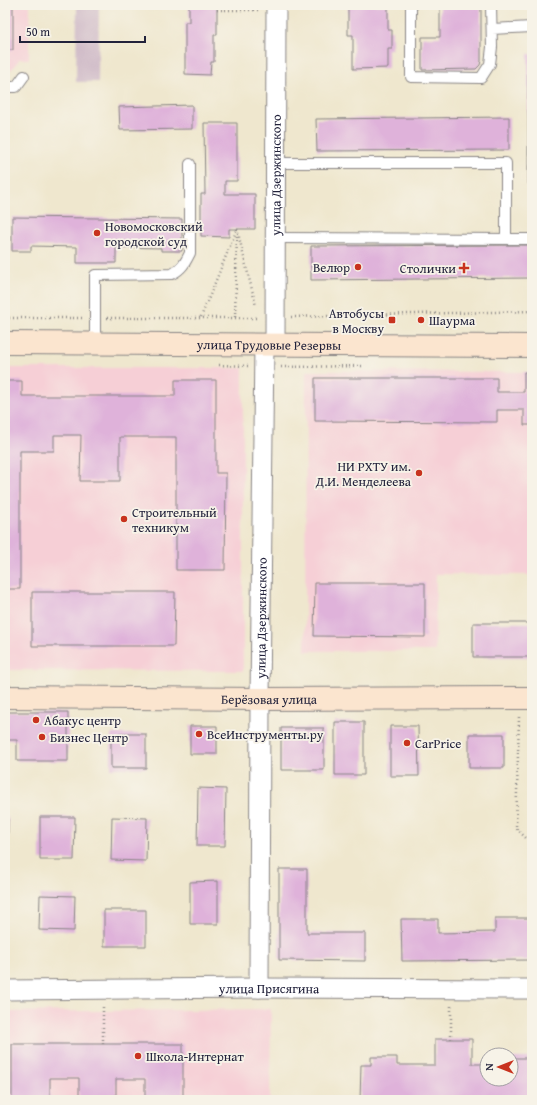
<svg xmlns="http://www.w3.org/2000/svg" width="537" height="1105" font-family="'Gentium Book Plus',serif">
  <rect width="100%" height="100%" fill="#f7f3e8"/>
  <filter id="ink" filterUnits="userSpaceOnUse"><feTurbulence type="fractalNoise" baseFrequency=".025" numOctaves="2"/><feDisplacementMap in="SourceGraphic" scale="8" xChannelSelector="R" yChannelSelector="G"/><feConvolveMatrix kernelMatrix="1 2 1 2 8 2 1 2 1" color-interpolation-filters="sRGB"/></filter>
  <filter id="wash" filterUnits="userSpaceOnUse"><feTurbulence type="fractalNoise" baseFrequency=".012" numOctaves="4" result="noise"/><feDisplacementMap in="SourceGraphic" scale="16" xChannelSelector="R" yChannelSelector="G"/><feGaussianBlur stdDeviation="0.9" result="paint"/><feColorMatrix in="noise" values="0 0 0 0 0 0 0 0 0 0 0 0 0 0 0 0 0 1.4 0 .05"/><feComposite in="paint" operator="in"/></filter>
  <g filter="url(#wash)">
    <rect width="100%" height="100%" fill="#efe7ce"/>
    <path fill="#f6cfd6" d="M5,5H30L29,59H19L16,65L5,75Z
      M5,368H243V671L5,670Z
      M306,371L532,372V575L436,574L435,651H305Z
      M271,1009L270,1100H5V1012Z"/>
    <path fill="#d1bdc9" d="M77,5H99L98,82H76Z"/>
    <g id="blocks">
      <path fill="#dfb2da" d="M5,5H13V50H5Z
        M189,5H217V35H214V62H211L210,75L185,74V22H189Z
        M348,5H388V30H392V49H388V68L353,69V35H348Z
        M440,5H481V61L480,65L476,69L422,70V37H440Z
        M528,54H532V184H528Z
        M192,105V129L120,130L119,107Z
        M509,117V150L317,151L316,119Z
        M204,123H237V181H225V194H255V229H229V237L201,236V194H205Z
        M12,217L182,219V251H161V248L116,247V263H77V247L31,246V251H12Z
        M532,245V278L311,280V246Z
        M524,372H532V425H524V410H497V422L315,421V378H497V392H524Z
        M175,380H216V473H226L225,570H176V437H120V481H80L81,435H54V451H20V589H5V381H22V396H175Z
        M315,583H425V637L314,636Z
        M32,592H175L174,646H32Z
        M473,623H532V657H473Z
        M5,712H68V761H17V740H5Z
        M335,722H364V775H335Z
        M190,726H217V754H190Z
        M390,726H418L419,776H390Z
        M281,728H324V770H281Z
        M111,734H146V768H111Z
        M469,734H504V768H469Z
        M198,788L226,789L225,846H197Z
        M5,817H8V833H5Z
        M40,817H75L74,860H40Z
        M112,817L147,818L146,861L111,860Z
        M279,869H307V933H365V961L279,960Z
        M218,881V924H190V882Z
        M40,895L75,896L74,931L39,930Z
        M104,910H146V946H104Z
        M495,918H530L531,960L402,961L401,919H438V933L495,932Z
        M435,1039H472V1064H487V1079H511V1058H532V1100H360L361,1065H371V1057H397V1065H435Z
        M12,1044H183V1100H145V1079H116V1100H79V1078H50V1100H12Z"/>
    </g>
  </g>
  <g filter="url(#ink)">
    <use href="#blocks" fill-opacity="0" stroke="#888484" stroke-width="1"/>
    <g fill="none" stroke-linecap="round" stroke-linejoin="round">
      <g stroke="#888484" stroke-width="12">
        <path id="lane" d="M411,5V77L481,78L490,64L492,47L491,5
          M492,29L532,27
          M5,87H16L24,76
          M276,163H506V238
          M276,238L532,239
          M95,343V275L172,274C182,269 185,263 190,253V164"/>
      </g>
      <g stroke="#888484" stroke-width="21">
        <g id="street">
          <path id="s1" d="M275,344L276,5"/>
          <path id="s2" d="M259,988L260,699L264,344"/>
          <path id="s3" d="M5,990L259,988L532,989"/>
        </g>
      </g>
      <g stroke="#888484" stroke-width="24">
        <g id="secondary">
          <path id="s4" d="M5,343L532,346"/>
          <path id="s5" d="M5,697L260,699L532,698"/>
        </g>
      </g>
      <path stroke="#888484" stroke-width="2.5" stroke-dasharray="1 3" stroke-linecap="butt" d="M217,10H259
        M237,229L256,306
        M201,317L237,229
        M235,317L237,233
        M291,317L532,311
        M5,318H82
        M107,318H258
        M219,365L248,366
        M281,367L364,366
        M519,717L516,828L532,844
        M532,855V878
        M451,1006V1039
        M103,1044V1006"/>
      <use href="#lane" stroke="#fff" stroke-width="10"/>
      <use href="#street" stroke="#fff" stroke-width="19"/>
      <use href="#secondary" stroke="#fbe5cf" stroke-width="22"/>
    </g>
  </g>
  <g fill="#c8321e" stroke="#f7f3e8" stroke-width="1.5">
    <circle cx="97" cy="233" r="4"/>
    <circle cx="358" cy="267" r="4"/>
    <path d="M462 262h4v4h4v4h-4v4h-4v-4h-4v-4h4z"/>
    <rect x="388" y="316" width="8" height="8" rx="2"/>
    <circle cx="421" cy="320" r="4"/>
    <circle cx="419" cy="473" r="4"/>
    <circle cx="124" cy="519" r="4"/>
    <circle cx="36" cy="720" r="4"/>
    <circle cx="199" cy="734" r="4"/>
    <circle cx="42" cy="737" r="4"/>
    <circle cx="407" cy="743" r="4"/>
    <circle cx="138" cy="1056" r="4"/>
  </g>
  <g text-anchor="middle" stroke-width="3.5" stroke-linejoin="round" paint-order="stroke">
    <g font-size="13" fill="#22223b" stroke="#f7f3e8">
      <text dy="5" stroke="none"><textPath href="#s1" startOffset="169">улица Дзержинского</textPath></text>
      <text dy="5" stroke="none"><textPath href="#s4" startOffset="264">улица Трудовые Резервы</textPath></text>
      <text dy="5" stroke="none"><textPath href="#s2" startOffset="370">улица Дзержинского</textPath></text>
      <text dy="5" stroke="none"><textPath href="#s5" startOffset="264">Берёзовая улица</textPath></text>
      <text dy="5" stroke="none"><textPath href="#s3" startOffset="264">улица Присягина</textPath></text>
    </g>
    <g font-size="13" fill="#22223b" stroke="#f7f3e8" text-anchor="start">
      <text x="105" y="231">Новомосковский<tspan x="105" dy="15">городской суд</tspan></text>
      <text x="350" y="272" text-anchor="end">Велюр</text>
      <text x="456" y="273" text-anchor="end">Столички</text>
      <text x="384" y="318" text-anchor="end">Автобусы<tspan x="384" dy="15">в Москву</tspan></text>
      <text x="429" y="325">Шаурма</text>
      <text x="411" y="471" text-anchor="end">НИ РХТУ им.<tspan x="411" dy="15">Д.И. Менделеева</tspan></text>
      <text x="132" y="517">Строительный<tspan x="132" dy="15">техникум</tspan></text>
      <text x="44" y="725">Абакус центр</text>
      <text x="207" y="739">ВсеИнструменты.ру</text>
      <text x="50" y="742">Бизнес Центр</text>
      <text x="415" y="748">CarPrice</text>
      <text x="146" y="1061">Школа-Интернат</text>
    </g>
  </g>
  <rect width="537" height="1105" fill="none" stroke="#f7f3e8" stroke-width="20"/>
  <g transform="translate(499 1067) rotate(270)"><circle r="19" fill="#f7f3e8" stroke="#a29fa3"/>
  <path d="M0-3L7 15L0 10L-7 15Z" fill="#c8321e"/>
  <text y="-6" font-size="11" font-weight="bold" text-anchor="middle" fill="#22223b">N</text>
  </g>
  <path d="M20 36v6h125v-6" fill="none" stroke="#22223b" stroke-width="2"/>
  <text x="26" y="36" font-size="12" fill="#22223b" stroke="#f7f3e8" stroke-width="3" paint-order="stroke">50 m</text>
</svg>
